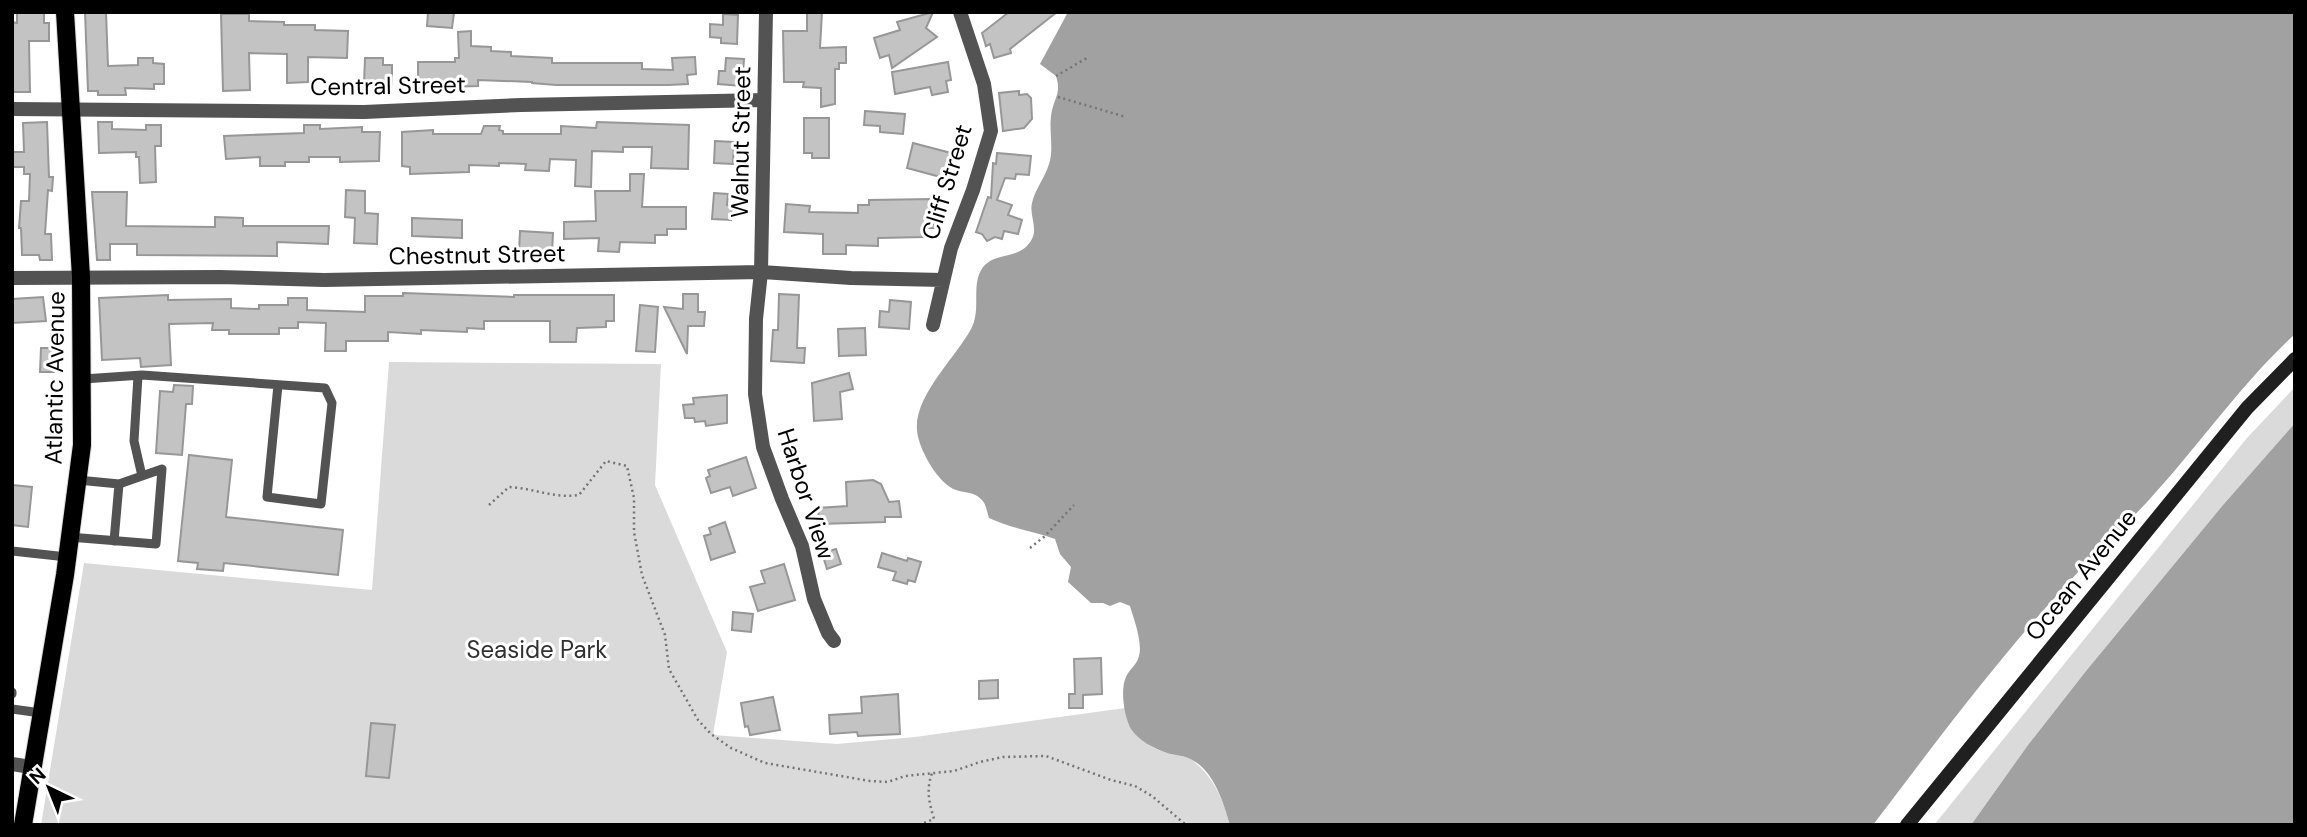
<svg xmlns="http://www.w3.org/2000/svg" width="2307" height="837" font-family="'DM Sans',sans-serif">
  <rect width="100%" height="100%" fill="#fff"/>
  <path fill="#dadada" d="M389,362L661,364L655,485L727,652L713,735L837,744L915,737L1125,708C1131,734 1141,744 1167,753C1175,756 1185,755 1192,760C1214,777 1223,799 1230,825H41L84,563L372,590Z
    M2295,387V423L2223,505L2086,671L2028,745L1971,825H1934L2247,438Z"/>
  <path fill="#a1a1a1" d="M1068,12H2295V334C2240,385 2198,447 2148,501C2119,532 2087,561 2059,593C1992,666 1933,746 1873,825H1230C1223,801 1213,768 1188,758C1181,755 1173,755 1167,753C1153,748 1139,741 1131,729C1124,717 1120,689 1126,677C1129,670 1136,665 1138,659C1144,645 1134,620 1130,606L1120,602L1110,606L1103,603H1091L1068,582L1071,567L1060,554L1055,539C1033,531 1010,528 989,518C987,512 986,503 981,499C974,492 965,493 956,490C938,484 918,448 917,430C914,396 956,357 971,329C982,309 970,285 983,267C996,251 1020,261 1032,239C1038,227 1029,215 1032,203C1035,189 1045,178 1049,164C1054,150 1049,132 1051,116C1053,99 1062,94 1056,76L1040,64Z
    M2295,423V825H1971L2028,745L2086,671L2223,505Z"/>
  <path fill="#c3c3c3" stroke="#979797" stroke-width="2" d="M17,12H44V23H49V41H29L30,92H12V22L17,23Z
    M85,12H106L108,66L138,65V58H153V63L164,64V84H154V89L125,88L126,95H98V91H88Z
    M428,12L454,13L452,28L427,26Z
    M807,12H822L820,48L846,47V63H839V69H835V104L821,107V88L803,87L804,82H784L783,31H807Z
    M933,12L926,28L937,37L892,68L889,55L880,58L874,38L900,30L897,22Z
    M1009,12H1057L1010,49L1011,53L994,58L990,44L986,46L982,33Z
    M221,14H249V21L284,22V25H315V30L348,31L347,58L308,57V82L287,83V54L249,53L250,90L223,91Z
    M723,14L738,15L737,44L721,43V38L710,37V24L723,25Z
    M471,31V46L491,47V51L511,52V56L552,58V63H642V69L673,70L672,58L695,57L696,74L687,75L688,84L668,85H556L532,83V82L478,80V86L418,88V62H455V58H459L458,32Z
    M365,58H383V65H392V85L364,84Z
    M726,58L744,59L742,86L718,84L719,71H725Z
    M948,62L951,80L946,81L948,92L932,95L930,87L895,94L892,72Z
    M1019,91V95L1027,94L1031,98L1032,119L1024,128L1003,131L999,93Z
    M865,111L905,114L903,134L880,132V126L864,125Z
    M804,118H829V158H812V153H804Z
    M47,122L49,177H53L52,191L48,190L45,234H51L52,260H40L39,255H22L21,228H19L21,201H29L30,174H24V167H12V152H24L23,123Z
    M98,122H112V129L146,130V125H161V146H155L156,182L140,183L139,157H136V152L99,153Z
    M597,122L689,125L688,169L651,168L652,147H623V152L592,151L591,187L575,186L576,160L550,159L549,171L525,170L526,164L499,163V166L469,165V172L410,174V167L402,166V132L433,130V134H481L484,126H500L499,130L503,131V134H561V126L596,128Z
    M304,125H320V129L362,127V132H380L379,161L340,162V157H309V162H285V166H260V157L226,159L224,136L304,133Z
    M715,141L734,142L733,164L714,163Z
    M913,143L955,154L948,179L907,168Z
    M997,153L1031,156L1029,175L1016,174L1015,179L1005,178L997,200L1012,205L1008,215L1022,220L1018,234L1004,231L1002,239L995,237L987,241L982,234L976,232L988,197L991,198L993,163L996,164Z
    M630,174H644L642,207H686V229H667V235H655V243L620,242L619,252L598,251L599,238L564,239V222L596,221L595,191H630Z
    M346,190L365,191V213L378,214L377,244L354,243L355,218L345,217Z
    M92,192H127L126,226L215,227V217L243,218V226H329L328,244L277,242V256L137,255V244H110V260H97Z
    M714,193L728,194L727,205L732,206L731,220L712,219Z
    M933,199L934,228H926V237L878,238V246L846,245V254H823V234L784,232L786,204L810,206L809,212L858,213V205H869V200Z
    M412,218L462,220V238L412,236Z
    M520,231L553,233L552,253L519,251Z
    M403,293L514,297V295H614V321H606V327L577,328L576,342H550V321H484V329L467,328V332L421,330V334L388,332V341H346V351H325L326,323L298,322V328H279V334H229V330H212L213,323L169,324L171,365L141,367L140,358L102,360L99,298L168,295V300L231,299V308L259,309V305H288V298H307V310L365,312V296H403Z
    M683,294H698V312H705L704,326H688L687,354L664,307L683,309Z
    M779,294L799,295L797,348H805L804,363L771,361L773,330H778Z
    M43,297L46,321L12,323V299Z
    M890,300L911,302L909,329L879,327L880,311L889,312Z
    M640,305L658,307L655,352L636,351Z
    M865,328L866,355L839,356L838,329Z
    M41,348H55L54,372H40Z
    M849,373L853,389L840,392L842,419L814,421L812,383Z
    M174,385L193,386L192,404H186L182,455L156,453L160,391L173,392Z
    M727,395V423L706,426L705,421L695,422L694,418H685L683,405L694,404L693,398Z
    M189,455L232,460L226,517L343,530L338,575L224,563L223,571L197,569L198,563L178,561Z
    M746,457L756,488L733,496L730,487L711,493L706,478L710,476L708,470Z
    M873,480L881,484L889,502L899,501L901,517H885V522L819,524L818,508L847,506L846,482Z
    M12,485L32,487L28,527L12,525Z
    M725,522L735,552L711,560L704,536L711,534L709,528Z
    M836,549L841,564L827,569L822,553Z
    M882,553L907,561L908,558L921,562L915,582L908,580L907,584L893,580L896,572L878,567Z
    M784,564L795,600L758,611L750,587L765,583L761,571Z
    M733,612L753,614L751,632L732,630Z
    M1101,658L1102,694L1083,695V708H1069V694H1075L1074,659Z
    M998,680V698L979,699V681Z
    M898,694L900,734L858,736L857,732L830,734L829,715L862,713L861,697Z
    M773,697L780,730L750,735L748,726L745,727L741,703Z
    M371,723L395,725L389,778L366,776Z"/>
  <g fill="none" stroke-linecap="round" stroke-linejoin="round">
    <g stroke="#dbdbdb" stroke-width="20">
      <path id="primary" d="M23,825L65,575L82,445L81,277L65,12"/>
    </g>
    <path stroke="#757575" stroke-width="2.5" stroke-dasharray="2 3.5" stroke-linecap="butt" d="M1056,76L1087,58
      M1058,97L1126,117
      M489,505L509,487C533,488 555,499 579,495L606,461L627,466L634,498V532L642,575L665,635L669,669L698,720L711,734L731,748L765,763L870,781L888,782L905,776L954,771L980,762L1003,757L1046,756L1111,780L1135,786L1152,796L1186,825
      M1030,548L1045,536L1074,505
      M919,825L934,819C929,802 926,790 932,773"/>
    <path stroke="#535353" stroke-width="9" d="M138,376L134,441L142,476
      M83,379L142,375L325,388L332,403L321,504L267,497L278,385
      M69,537L156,544L162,469L119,484L78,480
      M114,541L119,484
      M12,551L67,557
      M12,692V694
      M12,709L41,713"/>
    <path stroke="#535353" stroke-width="14" d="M766,12L761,272L756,319L755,394L763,447L782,499L802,546L814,599L828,633L834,641
      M12,109L364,112L521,105L764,100
      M12,278L220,277L324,280L761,272L851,278L943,280
      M933,325L951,248L973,190L991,131L984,84L960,12"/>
    <path stroke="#535353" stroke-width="14" d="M12,764L31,767"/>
    <path stroke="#202020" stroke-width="14" d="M1907,825L2247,408L2295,359"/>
    <use href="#primary" stroke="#000" stroke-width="18"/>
  </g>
  <g text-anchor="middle" stroke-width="6" stroke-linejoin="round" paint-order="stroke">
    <g font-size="24" fill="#000" stroke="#fff">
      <text transform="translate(388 86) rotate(-1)" y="8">Central Street</text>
      <text transform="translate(741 142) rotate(-89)" y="8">Walnut Street</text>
      <text transform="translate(947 182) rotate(-73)" y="8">Cliff Street</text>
      <text transform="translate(477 255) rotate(-1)" y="8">Chestnut Street</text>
      <text transform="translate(55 378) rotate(-89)" y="8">Atlantic Avenue</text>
      <text transform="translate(806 494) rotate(72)" y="8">Harbor View</text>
      <text transform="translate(2081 575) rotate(-51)" y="8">Ocean Avenue</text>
    </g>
    <g font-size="24" fill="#313131" stroke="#fff">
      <text x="537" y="658">Seaside Park</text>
    </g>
  </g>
  <rect width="2307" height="837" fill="none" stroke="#000000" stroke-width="28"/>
  <g transform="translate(49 788) rotate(317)" stroke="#ffffff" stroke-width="5" paint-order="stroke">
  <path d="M0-5L12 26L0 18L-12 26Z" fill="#000000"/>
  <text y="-10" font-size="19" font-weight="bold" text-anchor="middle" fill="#000000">N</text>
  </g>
</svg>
